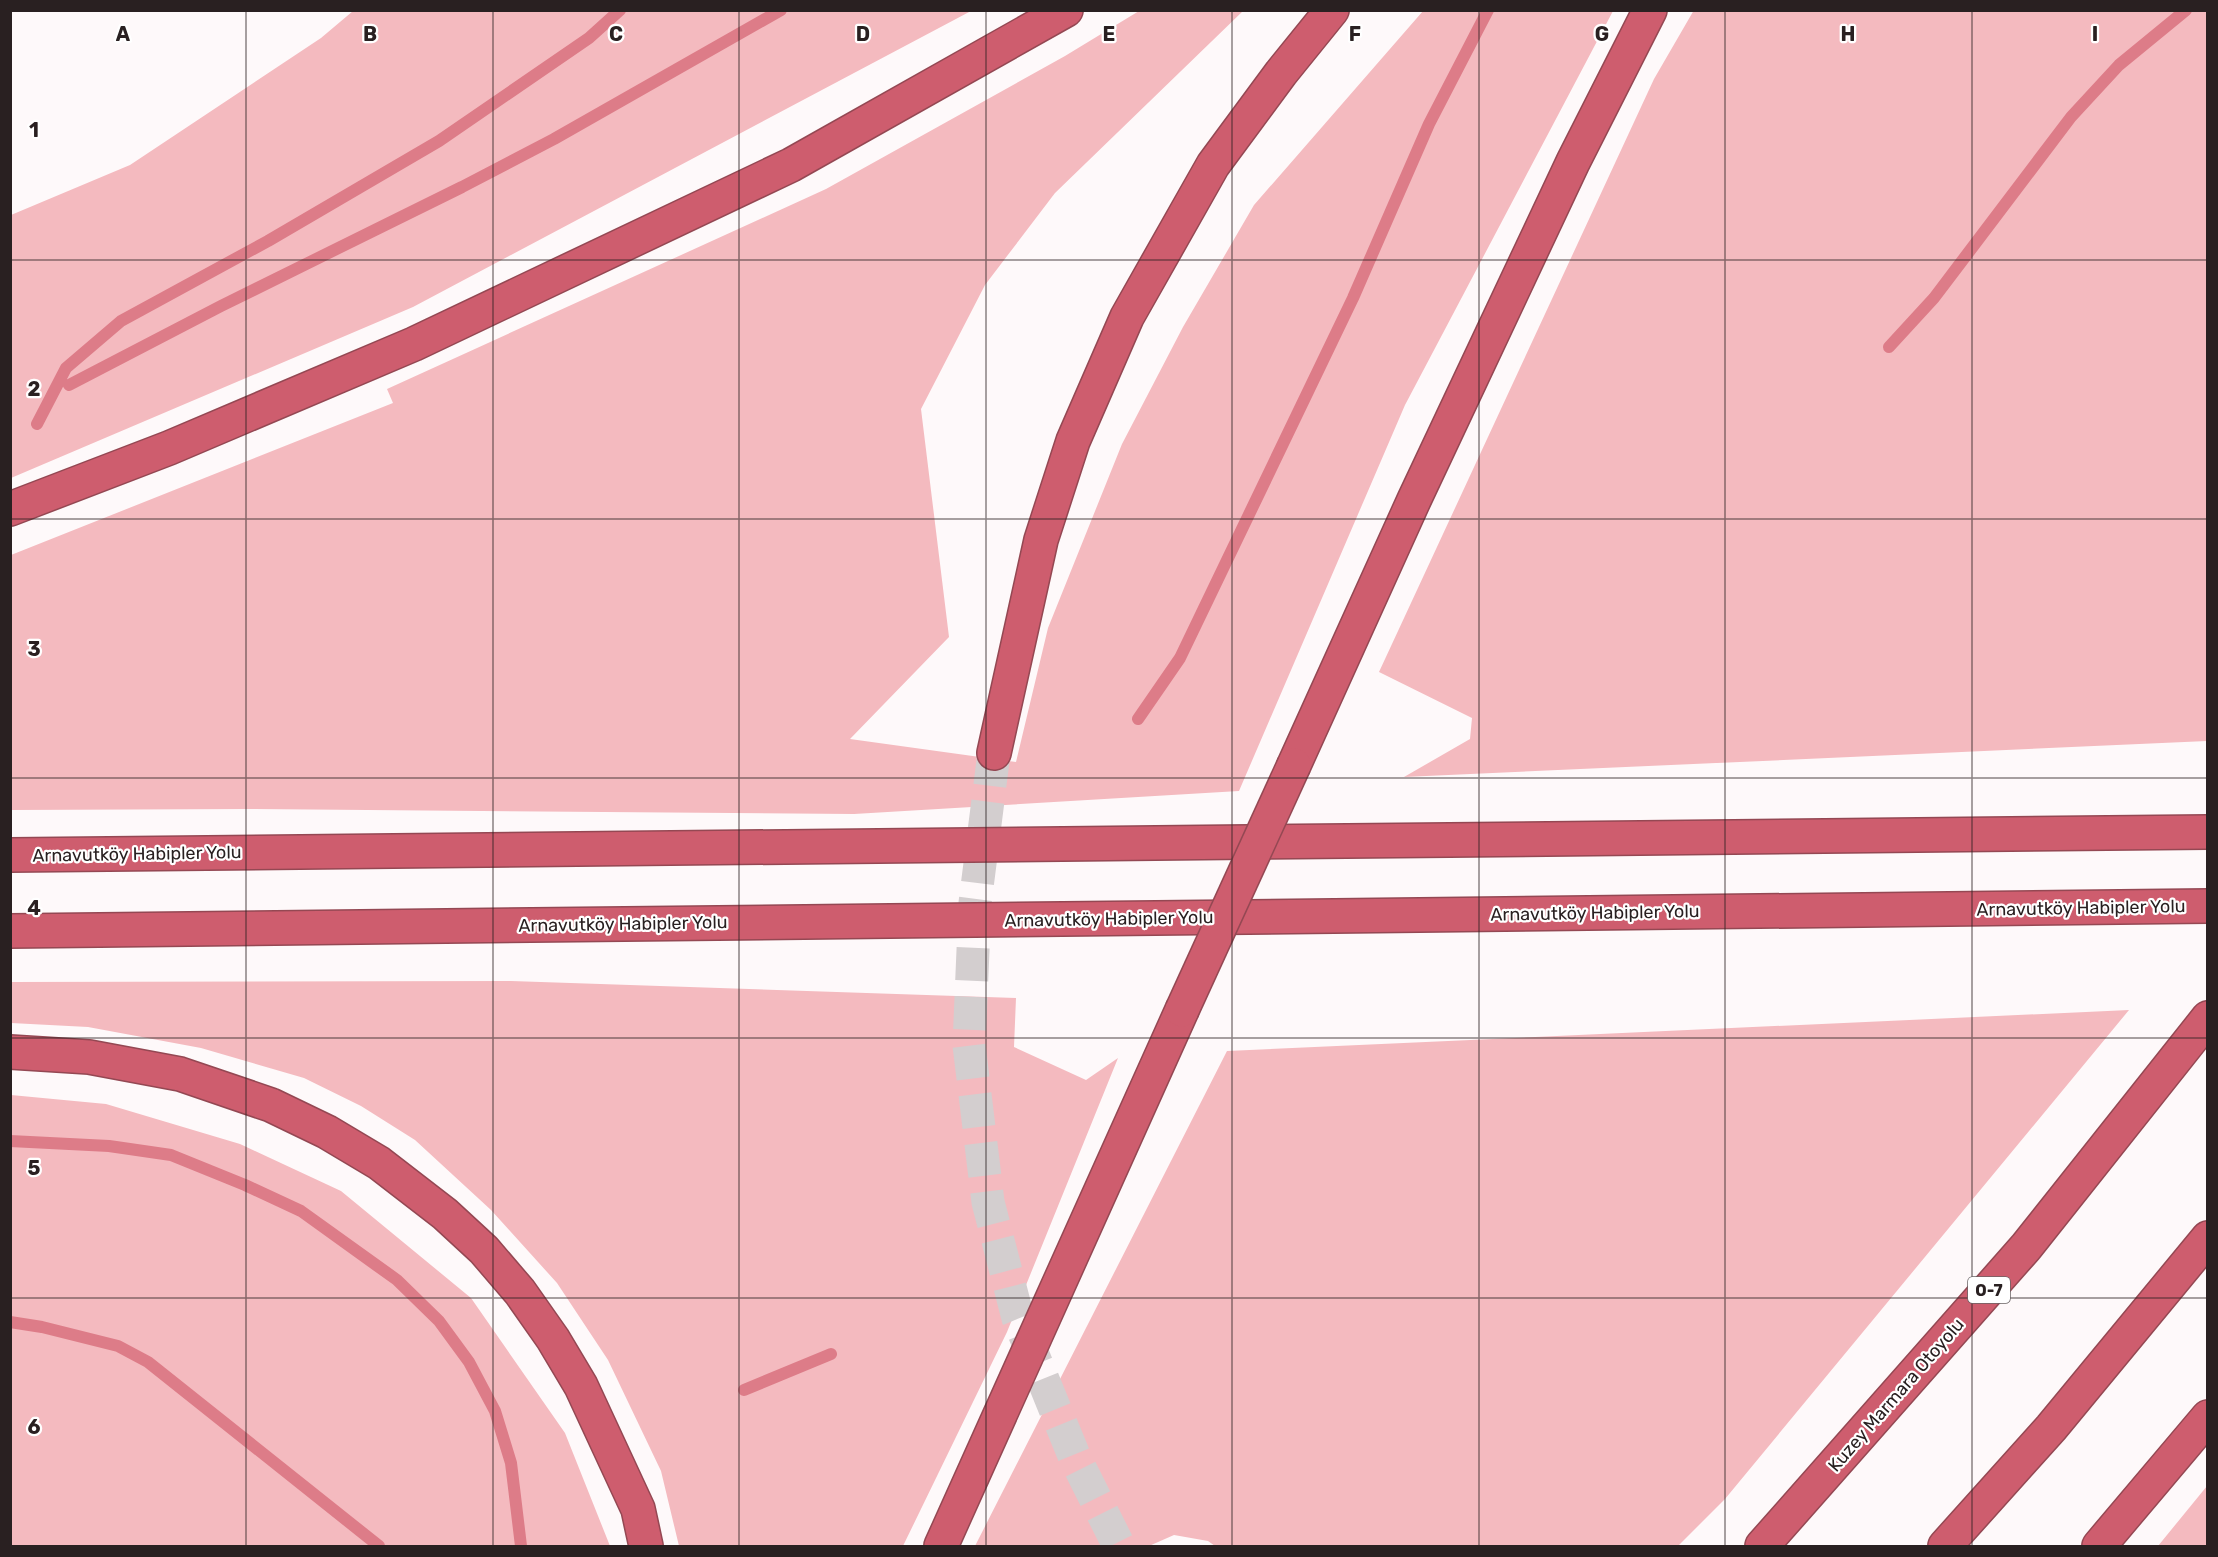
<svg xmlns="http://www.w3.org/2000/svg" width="2218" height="1557" font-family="Rubik,sans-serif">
  <rect width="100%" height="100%" fill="#fef9fa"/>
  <path fill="#f4babf" d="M1694,10L2207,11V741L1404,777L1470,739L1472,718L1379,672L1654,79Z
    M353,11V10L971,11L413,307L11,478V215L130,165L321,38Z
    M1139,11H1243L1055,193L985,285L921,409L949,637L850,739L1016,762L1048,628L1122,444L1183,327L1254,205L1423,11H1613L1405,405L1239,791L854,814L247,809L11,810V555L393,403L387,389L826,189L1065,56Z
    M511,981L1016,998L1014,1047L1086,1080L1118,1058L1007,1332L903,1546H679L661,1471L608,1360L557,1283L491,1210L415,1140L361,1106L304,1078L201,1048L88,1027L11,1023V982Z
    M2129,1010L1725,1499L1678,1546H1215L1208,1541L1174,1535L1149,1546H975L1227,1051Z
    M11,1095L106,1104L240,1144L341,1191L471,1298L565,1433L610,1546H11Z
    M2207,1486V1546H2158Z"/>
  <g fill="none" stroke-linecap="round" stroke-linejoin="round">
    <path stroke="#dd7c88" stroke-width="12" d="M1889,347L1934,298L2071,117L2119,65L2186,10
      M69,385L221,306L462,187L554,139L781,10
      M37,424L66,368L121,321L268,241L439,141L589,38L620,10
      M1138,719L1180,658L1353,298L1429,124L1488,10
      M10,1141L109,1146L171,1155L245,1185L301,1211L397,1280L439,1321L469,1362L495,1411L511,1463L521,1546
      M10,1322L42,1327L118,1346L148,1362L379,1546
      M744,1390L831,1354"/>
    <path stroke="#d3cecf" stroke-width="33" stroke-dasharray="33 16" stroke-linecap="butt" d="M994,753L975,903L969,1045L988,1202L1018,1318L1075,1458L1119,1546"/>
    <g stroke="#944853" stroke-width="36">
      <path id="highway" d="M10,509L169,448L414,344L791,165L1066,10
        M994,753L1041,540L1073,441L1127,317L1213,165L1281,73L1332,10
        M1294,765L1414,500L1573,162L1650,10
        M10,855L2208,832
        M10,931L2208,906
        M10,1052L89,1057L180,1074L271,1105L327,1132L379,1163L445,1214L484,1250L520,1292L553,1339L581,1386L638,1509L646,1546
        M941,1546L1182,1010
        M1762,1546L2026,1247L2208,1018
        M1945,1546L2051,1428L2208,1238
        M2099,1546L2208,1417"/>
    </g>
    <use href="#highway" stroke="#ce5d6e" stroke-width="33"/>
    <g stroke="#944853" stroke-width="36" stroke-linecap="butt">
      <path id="highway-bridge" d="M1182,1010L1294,765"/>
    </g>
    <use href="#highway-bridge" stroke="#ce5d6e" stroke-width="33"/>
  </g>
  <path fill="none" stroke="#292021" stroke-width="1.5" stroke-opacity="0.55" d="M246,10V1546M493,10V1546M739,10V1546M986,10V1546M1232,10V1546M1479,10V1546M1725,10V1546M1972,10V1546M10,260H2208M10,519H2208M10,778H2208M10,1038H2208M10,1298H2208"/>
  <g text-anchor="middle" stroke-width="4.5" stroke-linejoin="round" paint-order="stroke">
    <rect fill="#fff" stroke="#696364" stroke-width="1.5" x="1968" y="1277" width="42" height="26" rx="4.5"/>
    <g font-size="16" font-weight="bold" fill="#292021">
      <text x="1989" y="1296">O-7</text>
    </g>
    <g font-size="18" fill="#292021" stroke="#fff">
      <text transform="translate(137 854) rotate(-1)" y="6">Arnavutköy Habipler Yolu</text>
      <text transform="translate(2081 908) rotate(-1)" y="6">Arnavutköy Habipler Yolu</text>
      <text transform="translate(1595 913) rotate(-1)" y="6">Arnavutköy Habipler Yolu</text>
      <text transform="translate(1109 919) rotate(-1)" y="6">Arnavutköy Habipler Yolu</text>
      <text transform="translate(623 924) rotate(-1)" y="6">Arnavutköy Habipler Yolu</text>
      <text transform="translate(1896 1395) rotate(-49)" y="6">Kuzey Marmara Otoyolu</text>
    </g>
  </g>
  <g font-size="20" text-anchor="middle" font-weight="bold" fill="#292021" stroke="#fff" stroke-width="4.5" stroke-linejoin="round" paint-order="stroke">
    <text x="123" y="41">A</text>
    <text x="370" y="41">B</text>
    <text x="616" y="41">C</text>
    <text x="863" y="41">D</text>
    <text x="1109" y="41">E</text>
    <text x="1355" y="41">F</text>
    <text x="1602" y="41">G</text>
    <text x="1848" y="41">H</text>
    <text x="2095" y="41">I</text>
    <text x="34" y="137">1</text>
    <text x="34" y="396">2</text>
    <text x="34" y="656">3</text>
    <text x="34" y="915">4</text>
    <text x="34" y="1175">5</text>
    <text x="34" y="1434">6</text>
  </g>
  <rect width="2218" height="1557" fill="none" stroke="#292021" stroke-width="24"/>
</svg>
